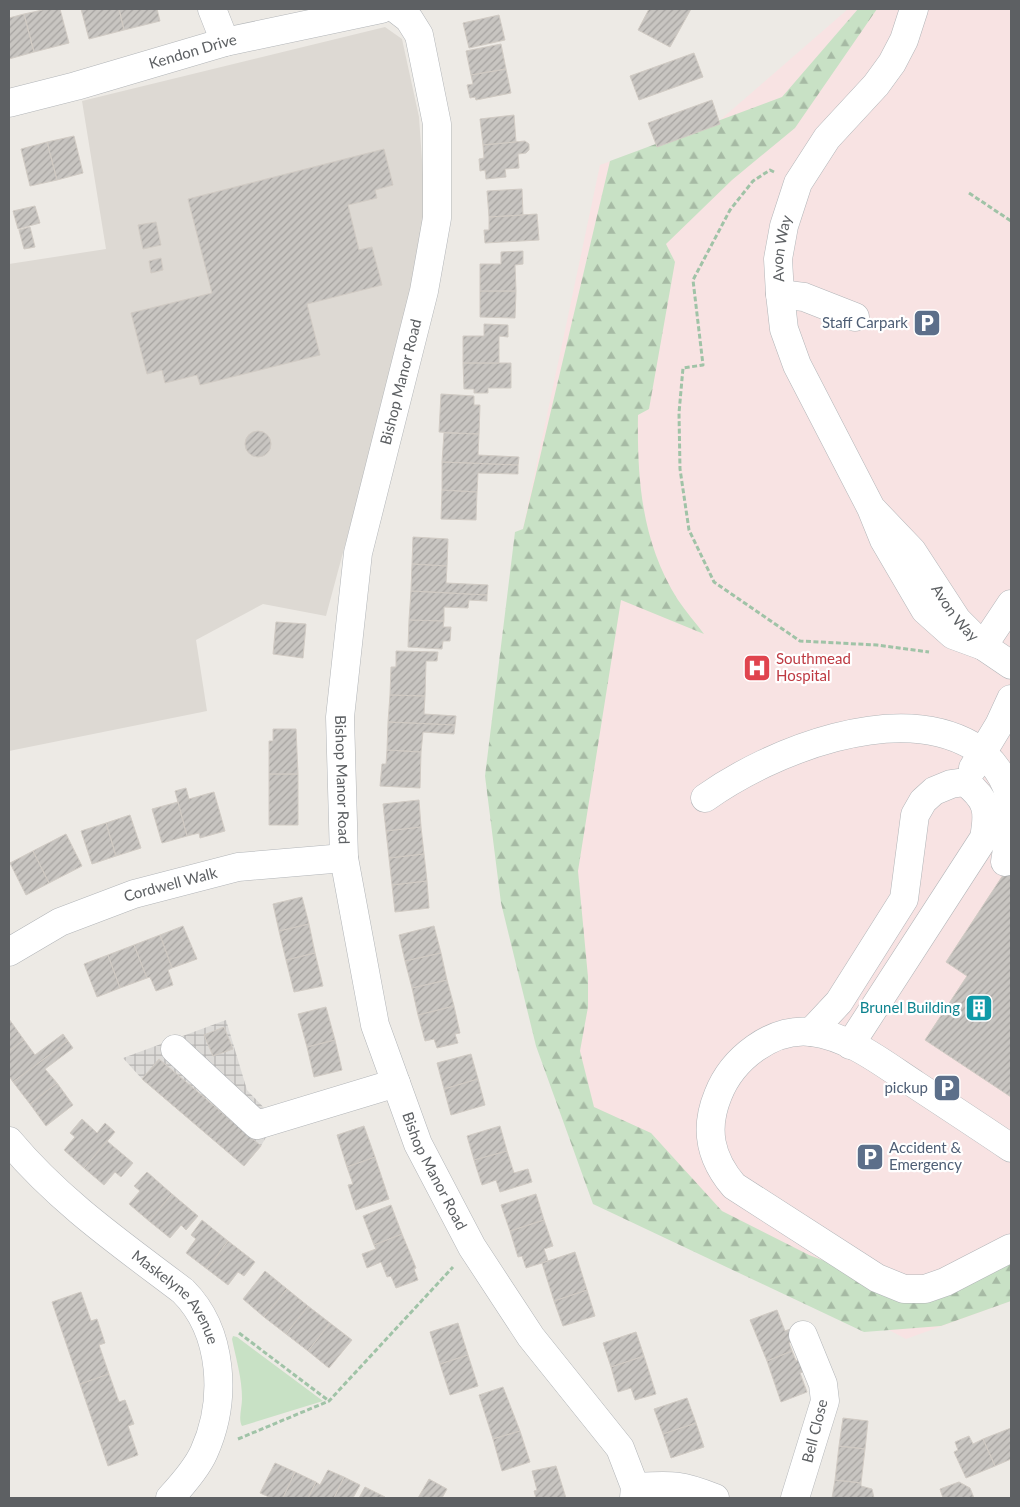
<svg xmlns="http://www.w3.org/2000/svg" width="1020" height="1507" font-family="Lato,sans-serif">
  <defs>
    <pattern id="industrial-grid" width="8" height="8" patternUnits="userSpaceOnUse" patternTransform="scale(1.25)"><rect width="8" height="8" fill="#dcdad7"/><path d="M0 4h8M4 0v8" fill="none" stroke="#b6b4b2"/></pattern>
    <pattern id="forest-firs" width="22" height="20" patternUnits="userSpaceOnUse" patternTransform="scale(1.25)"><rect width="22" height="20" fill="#c8e1c5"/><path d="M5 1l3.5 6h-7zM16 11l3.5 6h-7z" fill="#a6baa4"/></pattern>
    <pattern id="building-hatch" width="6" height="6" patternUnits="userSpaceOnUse" patternTransform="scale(1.25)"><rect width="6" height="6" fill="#c8c5c1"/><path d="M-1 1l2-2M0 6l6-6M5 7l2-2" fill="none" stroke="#a6a3a0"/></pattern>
  </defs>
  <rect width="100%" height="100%" fill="#edeae5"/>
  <path fill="url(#industrial-grid)" d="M226,1020L247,1090L269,1113V1132L261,1146L244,1166L142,1079L123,1058Z"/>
  <path fill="#ddd9d3" d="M385,27L402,39L419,117L426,218L413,291L326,616L263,604L196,640L207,711L9,751V264L106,249L82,101Z"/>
  <path fill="#f8e3e3" d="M848,9H1011V1301L906,1339L594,1173L514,571L600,165L719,121Z"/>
  <path fill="#c8e1c5" d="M233,1336L237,1337L323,1401L242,1426C238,1420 242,1407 242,1399C242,1378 236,1359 232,1339Z"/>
  <path fill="url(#forest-firs)" d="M858,9H877L795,128L732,180L666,244L675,262L649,409L638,415C637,481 642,543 678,600C686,612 696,623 704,634L621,600L578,871L588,977V1007L580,1051L594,1107L651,1133L722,1211L809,1255L919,1297L1011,1256V1301L941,1326L864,1332L593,1204L536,1046L501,903L485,776L515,532L523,529L610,161L782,97Z"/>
  <path fill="url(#building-hatch)" stroke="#d1cbc4" d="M47,9H60L69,43L34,52L24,14Z
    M81,9H119L124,30L89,39Z
    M119,9H157L160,21L124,30Z
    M649,9H691L670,47L638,30Z
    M24,14L34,52L9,59V18Z
    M499,15L505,40L469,48L463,23Z
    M501,44L506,69L471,75L466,51Z
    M694,53L703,77L639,100L630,76Z
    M506,69L511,93L476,100L475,97L470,98L467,85L473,84L471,75Z
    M712,100L720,124L657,147L648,123Z
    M514,115L516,142L483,145L480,119Z
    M74,136L83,173L57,180L47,142Z
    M525,141L529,144V150L526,153L518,154L519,168L505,169L506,177L486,179L485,170L480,171L479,159L484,158L483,145Z
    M47,142L57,180L30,186L21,149Z
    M384,149L393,185L375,190L377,198L348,205L359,250L372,247L382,285L307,304L320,355L200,385L197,375L165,383L162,370L147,374L131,313L212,293L188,199Z
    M522,189L523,215L489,217L487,191Z
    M35,206L40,223L18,229L13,211Z
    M537,214L539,240L485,243L484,230H489V217Z
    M156,222L161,245L143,249L138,225Z
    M30,227L35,247L24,249L19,230Z
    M523,251V264L515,265L516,291H480V264H501V252Z
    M161,258L163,270L151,273L149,261Z
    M480,291H516L515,318L480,317Z
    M484,324L508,325V337L499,336V363H463V336H484Z
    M463,363H511V388H488V393H474V389H464Z
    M441,394L474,396V405H480L479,434L439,432Z
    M245 444a13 13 0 1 1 26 0a13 13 0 1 1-26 0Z
    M444,433L479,434L478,455L519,457L518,465L442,462Z
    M442,462L518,465V474L478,473L477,492L442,490Z
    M442,490L477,492L476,520L441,519Z
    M413,537L448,539L447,566L412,564Z
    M412,564L447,566L446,583L488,585L487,595L411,591Z
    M411,591L487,595V601L469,600L468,608L444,607V621L409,620Z
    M409,620L444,621L443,627H451L450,641H443L442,649L408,647Z
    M276,622L306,624L303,658L273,654Z
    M396,651L438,652L437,661H426L425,696L390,695L391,667H396Z
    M390,695L425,696L424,714L456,716L455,725L388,722Z
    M388,722L455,725L454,734L423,732L421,752L387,750Z
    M273,729H296L298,774H269V741H273Z
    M387,750L421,752L420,788L380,786L382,764H386Z
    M269,774H298V825H269Z
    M186,788L189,799L214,792L225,831L200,838L199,833L187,836L175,791Z
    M419,800L421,827L386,831L383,804Z
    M178,802L187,836L162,843L152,809Z
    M130,815L141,848L116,856L106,823Z
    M106,823L116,856L92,864L81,831Z
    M421,827L424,854L389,858L386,831Z
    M66,834L82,866L49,883L33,851Z
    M33,851L49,883L26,895L10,863Z
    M424,854L427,881L392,885L389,858Z
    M1007,869L1011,872V1097L925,1040L967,976L946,962Z
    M427,881L429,908L395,912L392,885Z
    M302,897L309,924L279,931L273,904Z
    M309,924L315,953L286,960L279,931Z
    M183,926L197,959L172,968L160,935Z
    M434,926L441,953L405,961L399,935Z
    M160,935L172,968L168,970L173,985L156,991L150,977L147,978L134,945Z
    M134,945L147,978L120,988L108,955Z
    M315,953L323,986L294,992L286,960Z
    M441,953L447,980L412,988L405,961Z
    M108,955L120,988L97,997L84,964Z
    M447,980L454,1006L418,1015L412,988Z
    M454,1006L460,1033L455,1034L458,1043L437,1048L434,1039L425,1041L418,1015Z
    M326,1007L335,1040L307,1047L298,1014Z
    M9,1019L24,1040L9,1051Z
    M224,1027L233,1049L213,1056L204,1035Z
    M63,1034L68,1041L13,1082L9,1076V1051L24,1040L35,1055Z
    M335,1040L342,1070L314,1077L307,1047Z
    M68,1041L73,1048L45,1069L57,1083L30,1104L13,1082Z
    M471,1054L478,1079L444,1089L437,1063Z
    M159,1059L261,1146L244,1166L142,1079Z
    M478,1079L485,1105L451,1115L444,1089Z
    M57,1083L73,1105L46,1126L30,1104Z
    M82,1119L97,1133L105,1123L115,1132L84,1168L64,1150L75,1137L70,1133Z
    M364,1126L375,1157L347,1167L337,1135Z
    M500,1126L507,1151L474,1160L467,1136Z
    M107,1141L133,1163L121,1177L115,1172L104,1185L84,1168Z
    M507,1151L514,1173L528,1169L532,1182L500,1192L496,1180L482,1185L474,1160Z
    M375,1157L389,1199L356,1210L348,1185L353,1184L347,1167Z
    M147,1172L172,1194L149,1221L129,1204L140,1191L134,1186Z
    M172,1194L198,1216L186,1230L181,1225L170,1238L149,1221Z
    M536,1194L544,1220L510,1231L501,1205Z
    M391,1205L402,1234L374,1245L363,1216Z
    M202,1220L228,1241L207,1269L186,1253L196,1239L191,1235Z
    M544,1220L553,1246L544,1249L548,1261L526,1268L522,1256L518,1257L510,1231Z
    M402,1234L416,1268L414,1269L418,1280L396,1288L391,1276L387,1277L381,1262L367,1268L362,1254L376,1249L374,1245Z
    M228,1241L255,1262L244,1276L238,1272L228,1285L207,1269Z
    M575,1252L587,1290L554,1301L542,1263Z
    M265,1271L287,1289L264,1317L243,1299Z
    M287,1289L308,1306L286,1334L264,1317Z
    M587,1290L595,1316L563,1326L554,1301Z
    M81,1292L91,1321L97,1319L105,1343L99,1345L109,1374L80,1384L52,1302Z
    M308,1306L330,1323L308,1351L286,1334Z
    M777,1310L785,1331L790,1329L795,1341L789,1343L792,1351L767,1361L750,1320Z
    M330,1323L352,1340L329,1368L308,1351Z
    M458,1323L468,1355L440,1364L430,1332Z
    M636,1332L644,1356L611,1367L603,1343Z
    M792,1351L796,1361L801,1359L805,1371L800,1373L807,1392L781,1402L767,1361Z
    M468,1355L478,1386L450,1395L440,1364Z
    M644,1356L656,1394L635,1400L631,1388L618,1392L611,1367Z
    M109,1374L119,1402L125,1400L134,1424L128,1426L138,1455L108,1466L80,1384Z
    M503,1387L520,1431L493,1439L479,1395Z
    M687,1398L696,1423L663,1434L654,1409Z
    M843,1418L868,1421L865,1449L839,1446Z
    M696,1423L704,1447L671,1458L663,1434Z
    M1011,1428V1459L995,1466L983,1439Z
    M520,1431L530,1462L502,1471L493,1439Z
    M969,1436L973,1444L983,1439L995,1466L966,1478L954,1452L958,1450L955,1442Z
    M839,1446L865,1449L861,1483L835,1480Z
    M275,1463L295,1472L283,1498H271L260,1493Z
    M556,1466L566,1498H536L534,1491L537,1490L532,1471Z
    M328,1470L344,1477L334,1498H308L316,1482L320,1485Z
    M295,1472L316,1482L308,1498H283Z
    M344,1477L360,1485L353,1498H334Z
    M429,1479L447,1489L442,1498H418Z
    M835,1480L861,1483V1486L872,1489L874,1498H832Z
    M959,1482L970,1488L974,1498H943L940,1489Z
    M365,1487L385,1497L384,1498H359Z"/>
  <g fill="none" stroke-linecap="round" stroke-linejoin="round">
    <g stroke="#b2b5b8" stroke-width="29">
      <g id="minor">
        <path d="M212,9L225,42"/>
        <path id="s1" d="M396,9L409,19L419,35L437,124V218L424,291L358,553L340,717L344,858L375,1025L418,1144L472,1247L531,1337L620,1448L635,1487L634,1498"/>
        <path id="s2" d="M9,103L76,86L225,42L381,9"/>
        <path d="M780,294L804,297L855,317"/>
        <path id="s3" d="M871,508L912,551L957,620L983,646L953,635L925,610L884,540L871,508L797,365L784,329L780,294L778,259L784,226L798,183L827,138L876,85L892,63L904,40L914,9"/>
        <path d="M1011,604L983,646L1011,665"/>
        <path d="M973,768L999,725L1011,699"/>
        <path d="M705,798C771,751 896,701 973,746C991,757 1008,780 1010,802C1012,822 1008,842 1005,862"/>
        <path id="s4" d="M9,952L60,922L134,894L238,867L344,858"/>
        <path d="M811,1032L839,1002L904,899L915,815L923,801L934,791L951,784L965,782C988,800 989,811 984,838L850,1045"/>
        <path d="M175,1049L257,1125L396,1083"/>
        <path id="s5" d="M9,1141C59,1201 121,1244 183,1291C224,1332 227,1401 204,1452C197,1468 182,1485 170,1498"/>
        <path d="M1011,1148C980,1127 948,1106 916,1085C885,1065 851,1037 812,1032C772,1027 732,1059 718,1095C704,1129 710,1158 734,1186L877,1278L904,1289H925L945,1282L1011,1248"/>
        <path d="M635,1487C672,1485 680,1484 715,1498"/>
        <path d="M795,1498L825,1401L823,1384L803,1335"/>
      </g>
    </g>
    <path stroke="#a0c3a7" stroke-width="3" stroke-dasharray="5 2.5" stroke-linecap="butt" d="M774,172L770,170L753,181L730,210L693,280L703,365L683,368L679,413L680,469L689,530L714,582L800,641L877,645L929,652
      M969,193L1011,221
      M239,1333L329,1401
      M238,1439L329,1401L453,1267"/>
    <use href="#minor" stroke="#fff" stroke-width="28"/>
  </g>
  <defs>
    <g id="parking-square" transform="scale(1.4375)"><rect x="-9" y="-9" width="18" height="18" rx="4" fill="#5c6f8a" stroke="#fff"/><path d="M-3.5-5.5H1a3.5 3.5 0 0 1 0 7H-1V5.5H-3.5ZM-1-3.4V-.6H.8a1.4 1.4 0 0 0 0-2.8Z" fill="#fff"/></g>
    <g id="hospital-square" transform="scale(1.4375)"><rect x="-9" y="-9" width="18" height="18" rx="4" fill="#e0444e" stroke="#fff"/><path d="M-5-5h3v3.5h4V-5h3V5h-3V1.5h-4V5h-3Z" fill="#fff"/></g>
    <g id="building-square" transform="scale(1.4375)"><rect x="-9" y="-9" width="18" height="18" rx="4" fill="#0f9aa8" stroke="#fff"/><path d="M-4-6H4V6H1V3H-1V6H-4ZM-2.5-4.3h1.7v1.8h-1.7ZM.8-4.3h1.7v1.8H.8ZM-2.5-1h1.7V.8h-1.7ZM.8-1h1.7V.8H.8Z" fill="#fff"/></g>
  </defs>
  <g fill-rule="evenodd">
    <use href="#parking-square" x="927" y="323"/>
    <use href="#hospital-square" x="757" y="668"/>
    <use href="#building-square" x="979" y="1008"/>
    <use href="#parking-square" x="947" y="1088"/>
    <use href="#parking-square" x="870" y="1157"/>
  </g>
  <g text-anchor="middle" stroke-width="4.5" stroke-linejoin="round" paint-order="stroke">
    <g font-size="15" fill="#5d6063" stroke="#fff">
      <text dy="5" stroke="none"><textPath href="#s2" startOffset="191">Kendon Drive</textPath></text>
      <text dy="5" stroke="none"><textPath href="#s3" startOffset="644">Avon Way</textPath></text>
      <text transform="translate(401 382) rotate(-76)" y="5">Bishop Manor Road</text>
      <text dy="5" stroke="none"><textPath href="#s3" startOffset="135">Avon Way</textPath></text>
      <text dy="5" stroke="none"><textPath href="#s1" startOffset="792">Bishop Manor Road</textPath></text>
      <text dy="5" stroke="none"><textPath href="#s4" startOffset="176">Cordwell Walk</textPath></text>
      <text dy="5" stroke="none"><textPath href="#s1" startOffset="1198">Bishop Manor Road</textPath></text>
      <text dy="5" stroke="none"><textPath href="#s5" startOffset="230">Maskelyne Avenue</textPath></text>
      <text transform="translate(815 1431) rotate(-76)" y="5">Bell Close</text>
    </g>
    <g font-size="15" fill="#4e5e75" stroke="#fff" text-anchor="end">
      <text x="908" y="328">Staff Carpark</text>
      <text x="928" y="1093">pickup</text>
      <text x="889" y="1153" text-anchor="start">Accident &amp;<tspan x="889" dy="17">Emergency</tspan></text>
    </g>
    <g font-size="15" fill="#be3a42" stroke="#fff" text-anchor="start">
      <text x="776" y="664">Southmead<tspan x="776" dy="17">Hospital</tspan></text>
    </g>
    <g font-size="15" fill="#0d838f" stroke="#fff" text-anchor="end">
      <text x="960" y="1013">Brunel Building</text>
    </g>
  </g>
  <rect width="1020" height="1507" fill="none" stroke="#5d6063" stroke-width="20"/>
</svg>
